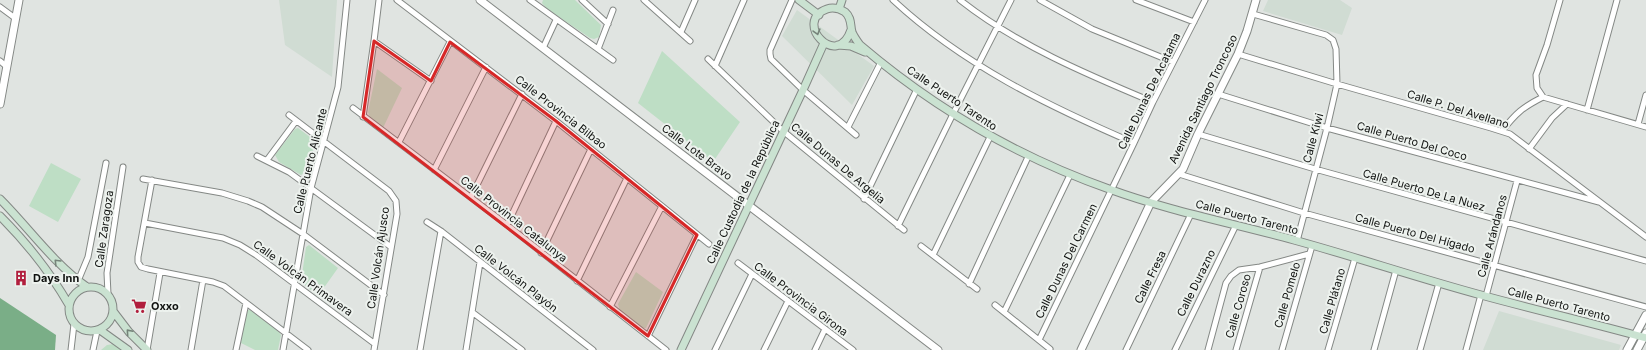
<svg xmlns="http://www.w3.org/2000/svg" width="1646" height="350" font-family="Inter,sans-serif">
  <rect width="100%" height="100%" fill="#e0e4e1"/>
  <path fill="#d0dcd3" d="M279,0H337L332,77L285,45Z
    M1268,0H1340L1352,8L1342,35L1263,11Z
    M797,10L874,66L852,105L782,36Z
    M1499,311L1621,345L1619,350H1483Z"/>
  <path fill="#bedec5" d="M543,0H575L601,25L599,37L594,39L590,38L546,8L542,3Z
    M662,51L740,122L713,162L638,103Z
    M377,69L402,88L383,128L370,118L368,112Z
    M298,128L314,140L315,143L308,170L301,175L279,162L275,155L295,129Z
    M51,163L81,179L58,222L29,206Z
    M309,245L338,268L318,296L301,282L306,247Z
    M636,272L663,292L646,328H642L620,311L618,304Z
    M248,310H250L279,332L281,335L278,350H255L241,343L246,313Z
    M113,344L122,350H101L107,345Z"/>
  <path fill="#7aae87" d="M0,298L56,335L55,350H0Z"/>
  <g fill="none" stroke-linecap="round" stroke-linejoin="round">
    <g stroke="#848885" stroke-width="7">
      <path id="minor" d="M397,0L556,121L709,244
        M530,0L613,60
        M582,0L608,24
        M644,0L690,41
        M792,0L770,50V54L771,59L803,90L856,135
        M893,0C963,65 1048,106 1134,143
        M960,0C1017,45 1086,74 1153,102
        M1040,0L1092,29L1173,62
        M1136,0L1194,22
        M1560,0L1547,45L1536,75L1537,88L1543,97L1646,127
        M0,7L15,18
        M1253,14L1326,35L1333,40L1336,49L1337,84L1327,128L1297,241
        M681,32L695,0
        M374,41L431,81
        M543,48L556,20
        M598,49L613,10
        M1238,54L1337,84L1491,128L1510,134L1646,237
        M708,59L783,131L904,230
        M0,61L6,66
        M715,66L744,0
        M1218,94L1327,128L1599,202
        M353,108L507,225L666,350
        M1587,110L1617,0
        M289,115L389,191L396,201L397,214L374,350
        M363,117L374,41L379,0
        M1638,124L1646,95
        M848,127L881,62
        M1502,131C1516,113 1523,107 1543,97
        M1198,134L1315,169L1646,261
        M399,142L450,42
        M1529,149L1552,118L1567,104
        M257,156L289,172L391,247
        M267,160L296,121
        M434,170L486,67
        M1179,174L1304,213L1646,307
        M143,179L222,193L248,201L262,207L303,234L384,295
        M152,180L138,257V262L141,267L148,269L213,282L224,286L308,350
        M471,197L522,94
        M864,199L917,89
        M427,222L441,231L593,350
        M145,223L223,238L240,245L256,255L375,344
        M507,225L556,121
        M898,226L953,114L1011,0
        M921,246L977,289
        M541,253L591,149
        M933,255L990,137
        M738,263L853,350
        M78,281L88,257L106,163
        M577,281L627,178
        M969,284L1028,157
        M108,294L107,273L123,167
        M1486,296L1517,181
        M995,305L1050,349
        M610,307L662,206
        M472,312L522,350
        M1004,312L1070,175
        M648,336L697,235
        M1039,340L1134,143L1153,102L1205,0
        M71,350L74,324
        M93,350L97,331
        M147,350L160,273
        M191,350L203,280
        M236,350L246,303
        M283,350L311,188L338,87L347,0
        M420,350L441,231
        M466,350L480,262
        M715,350L752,274
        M764,350L788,301
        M815,350L825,329
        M1126,350L1191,214
        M1175,350L1236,225
        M1208,350L1226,283L1231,276L1239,270L1260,267L1309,254
        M1236,350L1260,267
        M1282,350L1312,246
        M1328,350L1355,258
        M1374,350L1396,270
        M1420,350L1439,283
        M1466,350L1481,295"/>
    </g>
    <g stroke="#848885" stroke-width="9">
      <path id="tertiary" d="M480,0L938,350
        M0,104L19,0
        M1081,350L1151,202L1183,169L1198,134L1238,54L1247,31L1256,0
        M1627,350L1646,315
        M1637,350L1646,333"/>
    </g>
    <g stroke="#848885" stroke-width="9">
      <path id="secondary" d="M799,0L819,15
        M839,9L842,0
        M851,30C837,71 792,21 827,9C833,7 840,9 845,12C852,18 850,25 852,32C854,37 857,41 860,45C934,108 1018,157 1109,189C1169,211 1232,223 1294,240C1356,257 1418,278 1481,295C1536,310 1592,323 1646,338
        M838,45L851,46L865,52
        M0,199C29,228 53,263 87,287
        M0,216C26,242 50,272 69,305
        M69 309a22 22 0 1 1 44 0a22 22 0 1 1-44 0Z
        M113,311L129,332L147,350
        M100,330L128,350
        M681,350L803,90L824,43"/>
    </g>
    <use href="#minor" stroke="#fff" stroke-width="5"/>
    <use href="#tertiary" stroke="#fff" stroke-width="7"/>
    <use href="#secondary" stroke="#cae2d1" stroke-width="7"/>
  </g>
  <defs><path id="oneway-chevron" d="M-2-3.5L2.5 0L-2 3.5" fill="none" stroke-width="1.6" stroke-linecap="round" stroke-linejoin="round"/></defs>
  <g stroke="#76847a">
    <use href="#oneway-chevron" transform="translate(817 32) rotate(74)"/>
    <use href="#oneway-chevron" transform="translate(57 262) rotate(-134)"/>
    <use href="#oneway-chevron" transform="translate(129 332) rotate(-131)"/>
  </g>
  <path fill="#d62828" fill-opacity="0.2" stroke="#d62828" stroke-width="3" stroke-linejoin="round" d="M374,41L431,81L450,42L556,121L697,235L648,336L363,117Z"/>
  <defs>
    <g id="building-bare" transform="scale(1.2)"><path d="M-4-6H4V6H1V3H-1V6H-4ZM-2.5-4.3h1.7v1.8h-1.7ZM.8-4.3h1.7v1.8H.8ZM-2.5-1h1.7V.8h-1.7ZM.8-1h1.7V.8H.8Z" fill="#b11e3d" stroke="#edf2ee" stroke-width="2.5" paint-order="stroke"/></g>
    <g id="supermarket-bare" transform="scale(1.2)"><path d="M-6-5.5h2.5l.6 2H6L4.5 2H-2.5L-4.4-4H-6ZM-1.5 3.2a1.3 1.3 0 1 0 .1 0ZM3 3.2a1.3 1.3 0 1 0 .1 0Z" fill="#b11e3d" stroke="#edf2ee" stroke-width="2.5" paint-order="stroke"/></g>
  </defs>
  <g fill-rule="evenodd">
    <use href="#building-bare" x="21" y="278"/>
    <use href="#supermarket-bare" x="139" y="306"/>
  </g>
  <g text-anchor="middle" stroke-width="4" stroke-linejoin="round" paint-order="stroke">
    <g font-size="11" fill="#101210" stroke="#edf2ee">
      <text transform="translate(1149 91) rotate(-64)" y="4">Calle Dunas De Acatama</text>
      <text transform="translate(952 98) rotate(34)" y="4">Calle Puerto Tarento</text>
      <text transform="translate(1203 99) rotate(-64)" y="4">Avenida Santiago Troncoso</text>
      <text transform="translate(1458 109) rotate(17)" y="4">Calle P. Del Avellano</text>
      <text transform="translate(561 112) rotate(38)" y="4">Calle Provincia Bilbao</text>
      <text transform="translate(1313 138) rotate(-75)" y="4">Calle Kiwi</text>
      <text transform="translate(1412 141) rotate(16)" y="4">Calle Puerto Del Coco</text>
      <text transform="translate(697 152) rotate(37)" y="4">Calle Lote Bravo</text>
      <text transform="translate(310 161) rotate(-76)" y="4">Calle Puerto Alicante</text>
      <text transform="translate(838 163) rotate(40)" y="4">Calle Dunas De Argelia</text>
      <text transform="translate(1424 190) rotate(16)" y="4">Calle Puerto De La Nuez</text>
      <text transform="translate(743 192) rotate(-65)" y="4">Calle Custodia de la República</text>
      <text transform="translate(1247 217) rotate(15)" y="4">Calle Puerto Tarento</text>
      <text transform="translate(514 219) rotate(38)" y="4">Calle Provincia Catalunya</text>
      <text transform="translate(104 229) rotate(-82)" y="4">Calle Zaragoza</text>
      <text transform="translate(1415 233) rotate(15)" y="4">Calle Puerto Del Hígado</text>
      <text transform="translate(1492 236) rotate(-75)" y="4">Calle Arándanos</text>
      <text transform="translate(378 258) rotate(-82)" y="4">Calle Volcán Ajusco</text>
      <text transform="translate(1066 261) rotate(-64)" y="4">Calle Dunas Del Carmen</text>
      <text transform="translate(1150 277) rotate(-64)" y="4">Calle Fresa</text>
      <text transform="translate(303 278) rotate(36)" y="4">Calle Volcán Primavera</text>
      <text transform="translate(516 278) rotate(38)" y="4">Calle Volcán Playón</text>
      <text transform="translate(1196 283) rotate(-64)" y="4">Calle Durazno</text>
      <text transform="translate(1287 295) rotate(-74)" y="4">Calle Pomelo</text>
      <text transform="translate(801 299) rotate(37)" y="4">Calle Provincia Girona</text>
      <text transform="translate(1332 301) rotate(-74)" y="4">Calle Plátano</text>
      <text transform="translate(1559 304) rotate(15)" y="4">Calle Puerto Tarento</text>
      <text transform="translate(1238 306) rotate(-74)" y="4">Calle Coroso</text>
    </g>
    <g font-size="11" font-weight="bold" fill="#101210" stroke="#edf2ee" text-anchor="start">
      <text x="33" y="282">Days Inn</text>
      <text x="151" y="310">Oxxo</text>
    </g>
  </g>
</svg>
